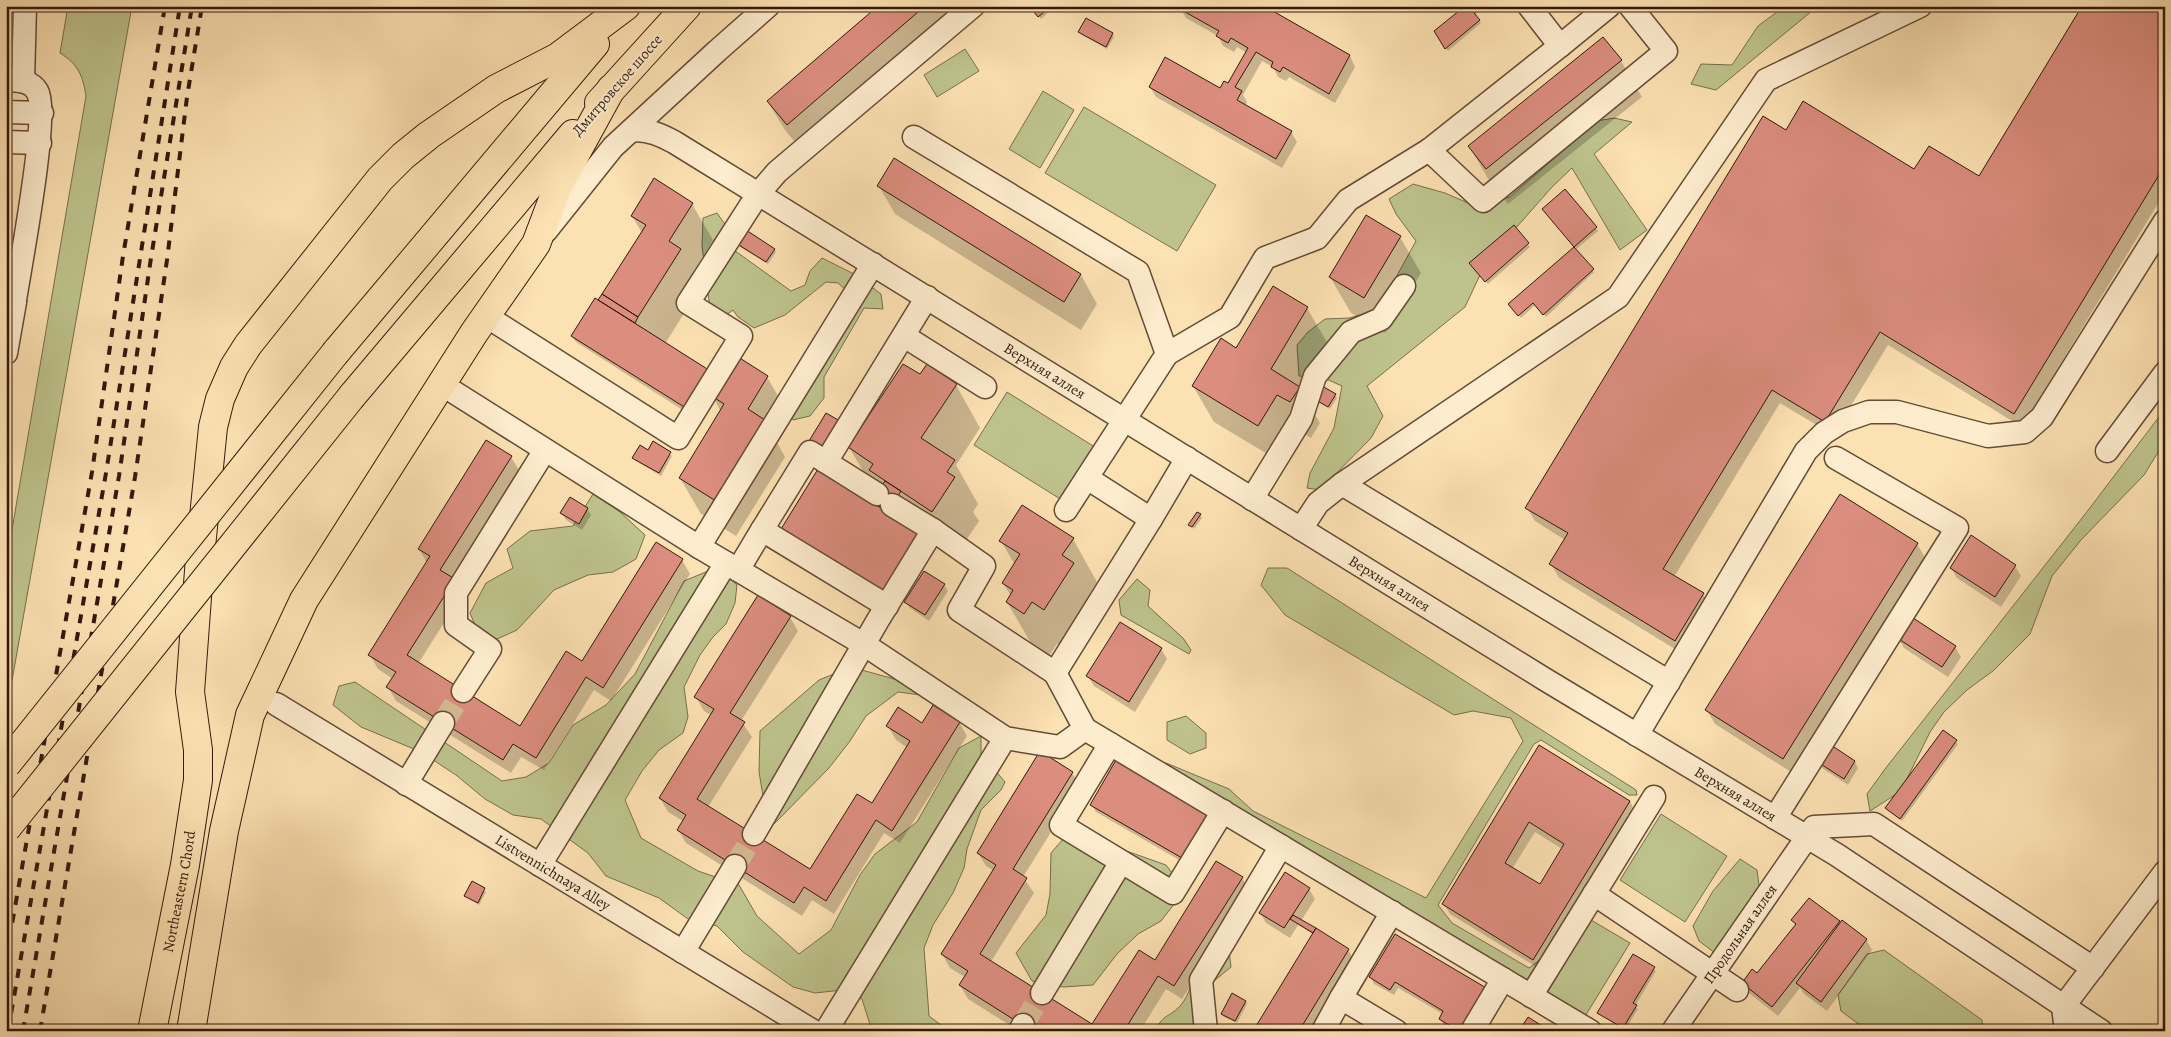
<svg xmlns="http://www.w3.org/2000/svg" width="2171" height="1037" font-family="Alegreya,serif">
  <rect width="100%" height="100%" fill="#fce1b2"/>
  <filter id="stains"><feTurbulence type="fractalNoise" baseFrequency=".004" numOctaves="4"/><feColorMatrix values="0 0 0 0 .2 0 0 0 0 .09 0 0 0 0 .02 0 0 0 .5 -.17"/></filter>
  <radialGradient id="worn" r=".72"><stop offset=".6" stop-color="#630" stop-opacity="0"/><stop offset="1" stop-color="#630" stop-opacity=".3"/></radialGradient>
  <path fill="#bec38d" stroke="#786e4c" d="M68,6H132L8,703L6,704V565L86,96C83,76 78,64 60,53Z
    M1785,6H1818L1716,90L1691,84L1701,64L1732,65L1758,26Z
    M965,49L979,71L937,97L924,75Z
    M1043,91L1074,110L1040,168L1009,149Z
    M1084,107L1216,185L1177,251L1045,173Z
    M1614,118L1632,122L1594,154L1647,230L1620,250L1572,168L1552,187L1515,229L1480,275L1465,307L1367,386L1383,416L1371,438L1320,490L1307,488L1310,473L1334,428L1342,386L1324,378L1299,376L1297,345L1308,332L1325,319L1349,318L1378,310L1416,241L1396,214L1389,199L1413,184L1445,193L1475,206L1510,197L1597,121Z
    M717,213L732,234L731,248L791,291L805,285L810,271L822,258L854,274L881,294L883,309L864,308L824,377V398L810,416L793,420L786,403L848,292L838,283L826,282L785,315L754,328L738,317L733,310L718,321L711,316L702,246L703,218Z
    M1007,392L1098,449L1065,502L974,445Z
    M2165,409V441L2144,475L2081,540L2052,576L2030,634L1993,671L1967,690L1944,712L1930,732L1901,791L1870,811L1867,794L1885,769L2086,513Z
    M593,494L620,512L645,535L636,559L613,572L588,575L554,590L517,630L495,640L477,630L470,613L486,583L513,568L507,549L530,531L573,526Z
    M718,567L737,585L735,603L726,624L713,637L700,655L684,687L688,717L683,733L659,750L642,771L625,800L641,838L698,871L739,885L757,916L799,954L831,930L860,875L875,854L917,822L959,748L981,736V754L1005,782L1001,790L981,810L967,849L964,868L953,893L933,925L924,948L929,1016L949,1031H872L862,999L842,990L815,993L793,987L743,952L717,926L688,919L659,898L606,876L588,853L541,819L513,815L485,799L456,775L421,752L361,727L333,705L339,686L355,682L502,781L526,777L549,763L573,725L606,705L635,674L684,581Z
    M1268,568H1287L1636,790L1637,795H1629L1541,740L1534,744L1438,905L1452,923L1529,968L1541,959L1538,993L1160,765L1166,763L1229,789L1253,811L1426,898L1523,741L1511,718L1473,711L1454,715L1285,615L1261,585Z
    M1137,579L1150,590L1148,606L1183,638L1191,650L1189,654L1121,615L1119,600Z
    M851,667L905,682L921,695L898,692L866,716L850,741L829,768L775,823L763,830L757,812L763,796L759,772L760,731L819,680Z
    M1186,716L1206,733V748L1190,754L1167,740V722Z
    M1661,814L1727,856L1685,922L1620,880Z
    M1070,831L1166,865L1185,890L1161,921L1138,934L1117,954L1093,985L1063,987L1032,981L1016,953L1046,915L1050,894L1051,853Z
    M1740,859L1757,870L1760,893L1715,953L1699,941L1693,926L1713,891Z
    M1591,920L1630,943L1584,1018L1546,995Z
    M1229,950L1231,967L1214,981L1200,1009L1203,1031H1155C1163,1015 1165,1019 1177,1009C1188,999 1191,986 1194,973Z
    M1884,950L1982,1020L1983,1031H1868L1841,1011L1838,995L1867,954Z"/>
  <path fill="#0003" fill-rule="evenodd" d="M880,6H974L804,153L785,130L768,102Z
    M1262,6L1350,56L1355,67L1335,103L1289,77L1286,81L1278,77L1273,67L1262,61L1243,95L1247,102L1245,106L1291,132L1297,142L1282,168L1156,97L1150,87L1220,90L1229,85L1247,53L1237,47L1234,52L1223,46L1218,36L1186,18L1180,8Z
    M2165,6V192L2022,427L1888,345L1833,435L1780,403L1674,577L1703,594L1711,608L1683,654L1559,578L1551,564L1565,540L1535,521L1527,508L1786,132L1915,171L1979,178Z
    M1031,8L1048,9L1049,12L1041,19Z
    M1476,12L1477,14L1475,16L1481,23L1448,51L1436,32Z
    M1080,32L1112,34L1114,37L1107,49L1082,35Z
    M1603,39L1621,61L1642,97L1508,204L1490,182L1469,146Z
    M895,160L1081,275L1097,304L1081,330L895,214L879,186Z
    M692,204L713,240L693,272L701,286L665,344L692,416L576,342L572,336L599,302L642,233L632,216Z
    M1543,210L1596,228L1598,231L1575,250L1594,272L1546,317L1535,305L1521,318L1510,304L1575,248Z
    M1514,227L1530,247L1488,284L1472,266Z
    M1400,237L1421,273L1385,333L1351,313L1330,277Z
    M737,245L774,249L776,252L768,264Z
    M1274,288L1307,308L1328,344L1300,390L1320,423L1311,438L1298,430L1279,461L1214,422L1193,386L1236,349Z
    M920,376L956,385L980,428L956,465L978,504L973,512L979,521L957,554L895,513L891,600L874,490L849,447Z
    M767,377L788,413L774,437L785,457L736,536L701,514L680,478L721,412L712,395Z
    M1335,395L1337,398L1330,409L1318,401Z
    M654,443L672,456L661,476L636,461L634,458L648,452Z
    M511,457L519,470L451,578L462,594L418,664L520,728L682,560L690,574L611,701L594,690L544,770L521,757L511,773L396,701L388,687L393,679L378,669L370,655L427,563L419,549Z
    M587,509L591,515L582,530L566,520L562,513Z
    M1200,515L1202,518L1194,529L1190,525Z
    M1073,539L1097,582L1090,593L1098,606L1069,652L1057,644L1049,656L1032,645L1007,602L1011,596L1003,583L1015,565L1001,541Z
    M1917,544L1925,557L1791,772L1715,724L1707,710Z
    M2015,566L2021,576L2001,607L1957,578L1951,568Z
    M944,585L948,591L929,621L910,608L906,602Z
    M790,617L798,631L741,721L752,737L708,807L810,870L872,805L908,748L896,740L888,726L959,722L967,736L900,843L884,833L834,914L812,900L802,916L686,843L678,830L683,821L668,812L660,798L712,716L704,711L696,697Z
    M1898,638L1955,647L1961,657L1948,677L1904,648Z
    M1161,649L1167,659L1135,712L1094,686L1088,676Z
    M1943,731L1958,744L1902,821L1887,808Z
    M1540,746L1630,801L1635,812L1540,969L1450,914L1444,904ZM1535,832L1562,849L1540,886L1512,869Z
    M1818,761L1855,762L1858,768L1848,785L1822,768Z
    M1072,773L1080,786L1023,877L1034,893L990,963L1092,1026L1155,961L1242,878L1250,892L1182,999L1166,989L1140,1031H1019L968,999L960,985L965,977L950,968L942,954L994,871L986,866L978,853Z
    M1092,805L1207,814L1211,820L1186,864L1096,812Z
    M472,883L486,892L479,905L465,896Z
    M1309,889L1315,899L1301,921L1348,950L1356,963L1314,1031H1254L1313,934L1298,925L1290,938L1266,923L1260,913Z
    M1793,920L1839,922L1840,925L1866,939L1872,950L1827,1011L1804,994L1800,988L1778,1016L1749,993L1744,983L1758,975L1796,926Z
    M1395,935L1471,1031H1453L1444,1025L1440,1019L1443,1014L1398,988L1394,995L1374,984L1371,977Z
    M1634,956L1656,971L1635,1006L1638,1009L1625,1030L1599,1013Z
    M1245,1002L1247,1004L1237,1023L1224,1017L1222,1014Z
    M1719,1026L1724,1030L1725,1031H1716Z"/>
  <path fill="#db8d7e" stroke="#32190c" fill-rule="evenodd" d="M878,6H925L787,125L767,101Z
    M1029,6H1047L1049,8L1038,17Z
    M1179,6H1264L1350,55L1329,94L1283,67L1280,72L1271,67L1273,62L1256,52L1235,87L1242,91L1237,100L1292,131L1276,159L1149,87L1165,57L1220,88L1224,81L1228,83L1248,48L1231,38L1228,43L1216,36L1219,31L1178,8Z
    M1465,6H1473L1477,11L1474,13L1480,20L1445,49L1434,31Z
    M2082,6H2165V165L2014,414L1880,332L1825,422L1772,390L1663,569L1704,593L1675,641L1549,564L1568,533L1525,508L1763,116L1786,130L1803,101L1914,169L1929,146L1979,176Z
    M1086,18L1113,33L1106,47L1078,32Z
    M1603,37L1622,60L1486,169L1468,146Z
    M894,158L1081,274L1064,302L877,186Z
    M654,178L693,203L669,241L681,249L638,317L602,294L646,225L631,216Z
    M1565,189L1597,227L1574,247L1542,209Z
    M1366,215L1401,236L1364,298L1329,277Z
    M1514,225L1529,243L1485,282L1469,263Z
    M743,228L775,249L766,262L734,242Z
    M1574,247L1594,269L1543,315L1533,303L1518,316L1508,304Z
    M1273,286L1308,307L1271,369L1300,387L1290,402L1277,395L1258,426L1192,386L1221,338L1236,348Z
    M602,294L638,317L635,323L598,300Z
    M595,298L712,372L689,410L571,336Z
    M735,355L768,376L748,409L765,420L716,501L679,478L724,404L710,395Z
    M903,364L920,374L927,364L957,384L921,438L955,460L947,472L955,477L932,512L869,470L873,464L848,447Z
    M1322,386L1336,394L1328,407L1314,399Z
    M826,413L840,421L824,450L809,441Z
    M486,440L512,456L440,570L455,579L407,655L520,726L566,651L582,661L656,542L683,559L603,688L586,677L536,758L513,744L503,760L386,687L396,672L368,655L430,556L418,549Z
    M653,441L671,452L659,473L632,458L640,445L648,450Z
    M818,469L923,534L887,594L781,529Z
    M885,481L901,491L888,512L872,502Z
    M1840,494L1918,543L1783,759L1705,710Z
    M570,497L588,508L579,524L560,513Z
    M1022,505L1074,538L1062,555L1074,563L1044,610L1032,602L1024,614L1006,602L1013,590L1002,583L1020,554L999,541Z
    M1197,512L1201,514L1192,527L1188,525Z
    M1971,535L2016,565L1995,597L1950,568Z
    M924,571L945,584L925,615L904,602Z
    M758,595L791,616L730,713L745,722L697,799L810,869L857,794L872,803L910,741L886,726L898,707L922,723L933,705L960,722L892,831L876,820L826,901L804,887L794,903L677,830L686,815L659,798L714,709L694,697Z
    M1910,616L1956,646L1942,667L1897,638Z
    M1120,622L1162,648L1129,702L1086,676Z
    M1943,730L1957,740L1900,819L1885,808Z
    M1828,743L1855,761L1844,779L1816,761Z
    M1539,745L1630,801L1533,960L1442,904ZM1529,822L1564,844L1540,884L1505,863Z
    M1040,751L1073,772L1013,869L1027,878L980,954L1092,1024L1139,950L1155,960L1216,861L1243,877L1174,986L1158,976L1124,1031H1032L959,985L968,971L941,954L996,865L977,853Z
    M1116,760L1208,813L1182,858L1090,805Z
    M1285,872L1310,888L1284,928L1259,913Z
    M472,881L485,888L478,903L464,896Z
    M1809,898L1840,921L1772,1007L1742,983L1752,969L1757,973L1796,924L1791,920Z
    M1293,915L1316,928L1313,933L1290,919Z
    M1842,920L1867,939L1821,1002L1796,983Z
    M1316,928L1349,949L1299,1031H1253Z
    M1395,934L1488,989L1464,1031H1459L1439,1019L1443,1011L1395,982L1390,990L1369,977Z
    M1633,954L1655,967L1633,1003L1637,1005L1623,1028L1597,1013Z
    M1232,993L1246,1001L1235,1021L1221,1014Z
    M1528,1017L1550,1031H1525L1521,1028Z"/>
  <g fill="none" stroke-linecap="round" stroke-linejoin="round">
    <path stroke="#d4b991" stroke-width="22" stroke-dasharray="22 11" stroke-linecap="butt" d="M443,723L463,691
      M735,866L754,834
      M1023,1025L1042,993"/>
    <g stroke="#644b36" stroke-width="25">
      <g id="minor">
        <path d="M1529,6L1560,46L1609,6"/>
        <path d="M6,80C18,81 30,80 37,91C50,111 20,267 15,300L6,316"/>
        <path d="M23,81L25,6"/>
        <path d="M6,112L42,113"/>
        <path id="s1" d="M631,131C646,128 661,135 674,142L1546,680L1837,855L2101,1031"/>
        <path d="M914,137L1138,272L1167,354L1066,510"/>
        <path d="M6,142L40,143"/>
        <path d="M1429,150L1483,201L1666,51L1630,6"/>
        <path d="M546,231L613,147L717,51L768,6"/>
        <path d="M486,316L678,438L741,336L688,303L758,194L777,172L973,6"/>
        <path d="M904,336L985,387"/>
        <path d="M6,353L15,302"/>
        <path d="M1167,354L1230,317L1265,258L1317,238L1348,200L1429,150L1560,46"/>
        <path d="M441,384L699,547L865,645L1005,738L1060,747L1085,729L1590,1031"/>
        <path d="M2107,451L2165,373"/>
        <path d="M826,462L810,452L762,530L887,606"/>
        <path d="M1342,484L1618,297L1766,80L1920,6"/>
        <path d="M877,494L826,462L927,297"/>
        <path d="M1252,499L1301,419L1315,376L1351,332L1381,319L1404,286"/>
        <path d="M1151,519L1187,458"/>
        <path d="M1301,529L1318,503L1342,484L1669,682"/>
        <path d="M933,530L984,566L959,610L1055,673L1151,519L1087,478"/>
        <path d="M699,547L873,264"/>
        <path d="M738,570L762,530"/>
        <path d="M1055,673L1085,729"/>
        <path d="M463,691L490,649L456,625V593L545,450"/>
        <path id="s2" d="M276,704L813,1031"/>
        <path d="M1637,735L1806,451L1824,433L1843,421L1869,412H1897L1988,436L2025,432L2042,417L2165,221"/>
        <path d="M1110,744L1061,825L1173,893L1223,811"/>
        <path d="M406,784L443,723"/>
        <path d="M1775,818L1957,528L1836,458"/>
        <path d="M754,834L878,620L933,530L892,505"/>
        <path d="M540,865L726,563"/>
        <path d="M1594,894L1737,990"/>
        <path d="M1392,912L1341,998L1396,1031"/>
        <path d="M683,952L735,866"/>
        <path d="M1042,993L1121,862"/>
        <path d="M1531,996L1654,797"/>
        <path d="M826,1031L1005,738"/>
        <path d="M1020,1031L1023,1025"/>
        <path d="M1206,1031L1201,980L1281,846"/>
        <path d="M1323,1031L1341,998"/>
        <path d="M1472,1031L1503,979"/>
        <path id="s3" d="M1673,1031L1814,827L1874,824L2093,968"/>
        <path d="M2066,1031L2063,1007L2165,872"/>
      </g>
    </g>
    <g stroke="#32190c" stroke-width="30">
      <g id="major">
        <path d="M599,103L687,6"/>
        <path d="M336,352L595,44"/>
        <path d="M352,396L573,134"/>
        <path id="s4" d="M152,1031L185,865L198,780V750L190,692L200,557L213,427L220,399L234,367L248,345L380,179L403,156L429,135L496,89L558,57L626,6"/>
        <path d="M191,1031L224,831L250,715L304,600L474,333L536,244L558,186L611,89"/>
      </g>
    </g>
    <use href="#minor" stroke="#fdeccd" stroke-width="22"/>
    <use href="#major" stroke="#fce1b2" stroke-width="28"/>
    <path stroke="#32190c" stroke-width="4" stroke-dasharray="9 9" stroke-linecap="butt" d="M6,958L92,472L123,256L165,6
      M8,1031L106,473L180,6
      M23,1031L119,476L151,258L192,6
      M40,1031L135,477L167,260L187,97L202,6"/>
    <g stroke="#32190c" stroke-width="30" stroke-linecap="butt">
      <path id="major-bridge" d="M6,765L336,352
        M6,829L352,396"/>
    </g>
    <use href="#major-bridge" stroke="#fce1b2" stroke-width="28"/>
  </g>
  <g text-anchor="middle" stroke-width="4" stroke-linejoin="round" paint-order="stroke">
    <g font-size="15" fill="#32190c" stroke="#fdeccd">
      <text transform="translate(617 85) rotate(-49)" y="5">Дмитровское шоссе</text>
      <text dy="5" stroke="none"><textPath href="#s1" startOffset="481">Верхняя аллея</textPath></text>
      <text dy="5" stroke="none"><textPath href="#s1" startOffset="886">Верхняя аллея</textPath></text>
      <text dy="5" stroke="none"><textPath href="#s1" startOffset="1291">Верхняя аллея</textPath></text>
      <text dy="5" stroke="none"><textPath href="#s2" startOffset="324">Listvennichnaya Alley</textPath></text>
      <text dy="5" stroke="none"><textPath href="#s4" startOffset="142">Northeastern Chord</textPath></text>
      <text dy="5" stroke="none"><textPath href="#s3" startOffset="118">Продольная аллея</textPath></text>
    </g>
  </g>
  <rect width="2171" height="1037" fill="none" stroke="#fce1b2" stroke-width="25"/>
  <rect x="8" y="8" width="2156" height="1022" fill="none" stroke="#32190c" stroke-width="2.5"/>
  <rect x="12" y="12" width="2146" height="1012" fill="none" stroke="#32190c"/>
  <rect width="100%" height="100%" filter="url(#stains)"/>
  <rect width="100%" height="100%" fill="url(#worn)"/>
</svg>
